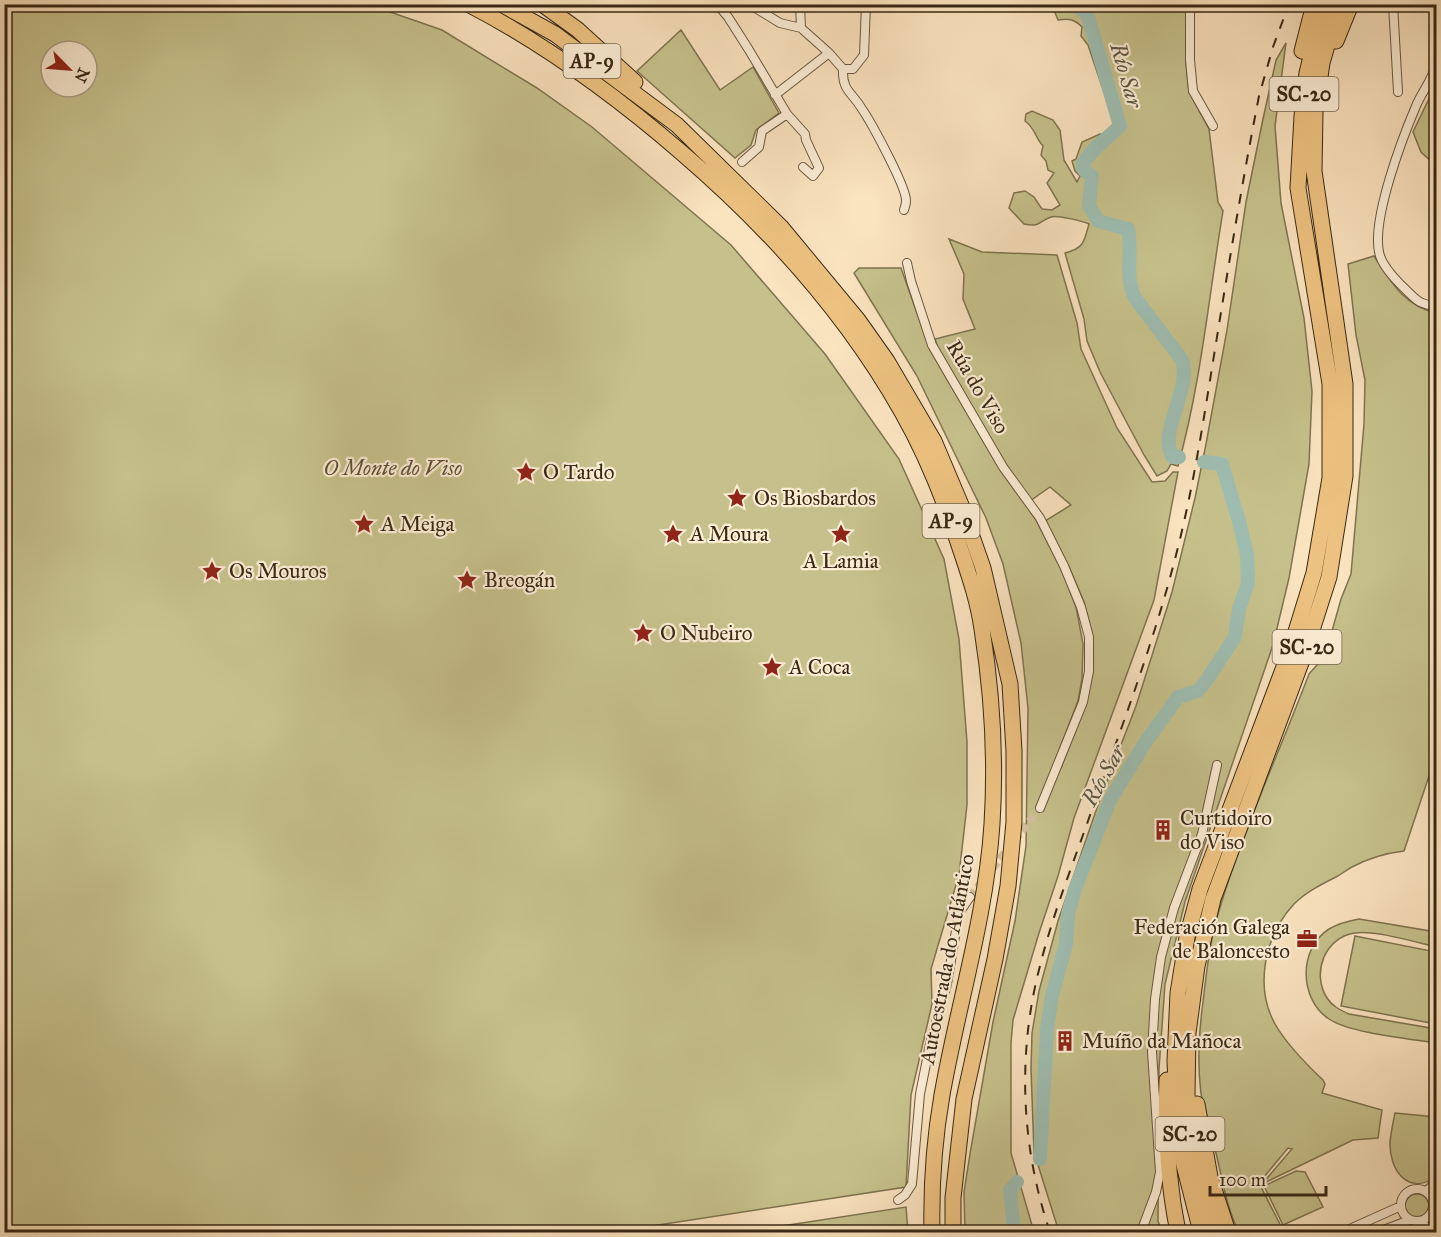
<svg xmlns="http://www.w3.org/2000/svg" width="1441" height="1237" font-family="'IM FELL Great Primer',serif">
  <rect width="100%" height="100%" fill="#fae3bf"/>
  <filter id="stains"><feTurbulence type="fractalNoise" baseFrequency=".00333" numOctaves="4"/><feColorMatrix values="0 0 0 0 .2 0 0 0 0 .09 0 0 0 0 .02 0 0 0 .5 -.17"/></filter>
  <radialGradient id="worn" r=".72"><stop offset=".6" stop-color="#630" stop-opacity="0"/><stop offset="1" stop-color="#630" stop-opacity=".3"/></radialGradient>
  <path fill="#c6c18c" stroke="#7f7450" stroke-width="1.5" fill-rule="evenodd" d="M12,5H370L442,30L537,88L592,127L731,245L825,354L899,459L944,559L959,639L967,742V805L959,875L931,969L932,1004L911,1095L906,1187L613,1232H5L4,40ZM51,51H87V87H51Z
    M1052,5H1188L1186,62L1189,92L1209,129L1218,202L1223,211C1209,295 1201,383 1178,466L1171,464L1167,471L1157,476L1144,455L1100,372L1087,341L1084,319L1065,253C1084,248 1084,242 1089,224C1082,221 1057,215 1051,217C1037,222 1042,227 1024,224L1009,208L1014,193L1025,191L1034,197L1042,209L1052,210L1060,205L1047,183L1054,173L1048,170L1046,161L1041,155L1043,146C1035,137 1035,128 1025,121L1026,114L1032,111L1053,120L1060,130L1064,160L1077,182L1080,176L1075,171L1072,161L1076,159L1082,142L1100,134L1107,135L1115,125L1088,45L1081,36L1082,27C1074,19 1068,18 1058,20Z
    M681,30L720,90L753,67L779,113L756,130L751,145L735,158L637,71Z
    M1286,43L1275,126L1281,203L1304,318L1312,391L1309,464L1289,578L1273,645L1185,902L1165,984L1159,1069L1158,1221L1162,1232H1059L1034,1152L1031,1069L1032,1033L1039,991L1058,921L1100,799L1136,706L1172,592L1195,498L1206,444L1227,330L1246,202L1263,119L1276,60Z
    M1436,84V166L1421,152L1413,132Z
    M949,239L982,252L1057,255L1077,323L1081,349L1117,428L1152,482L1165,481L1173,472H1178L1154,600L1074,818L1058,876L1039,933L1013,1020L1011,1043V1153L1034,1232H965L964,1192L970,1154L993,1022L1015,921L1026,846L1028,708L1021,643L1003,564L986,518L917,376L854,273L859,268H901L930,350L999,468L1035,518L1062,571L1076,607L1083,644L1082,679L1078,701L1048,779L1061,768L1087,701L1092,635L1084,602L1070,569L1045,521L1071,505L1050,487L1030,501L1007,467L938,348L935,339L975,329L963,299L964,274Z
    M1374,256C1391,282 1404,306 1436,313V755L1404,851C1387,853 1367,859 1352,867C1346,870 1342,874 1336,877C1322,884 1306,892 1294,904C1265,935 1254,986 1275,1024C1287,1045 1305,1063 1323,1080L1325,1084L1322,1093L1382,1110L1378,1138L1353,1140L1262,1184L1292,1149L1288,1148L1259,1183L1284,1232H1239C1225,1205 1222,1175 1214,1145C1212,1136 1208,1128 1206,1119C1196,1082 1198,1039 1203,1002C1206,975 1209,947 1216,921C1240,836 1278,756 1309,674L1325,656L1341,599L1351,574L1364,424L1365,380L1356,335L1348,264Z
    M1359,919L1436,932V947C1415,942 1375,930 1355,933C1325,937 1311,973 1327,998C1332,1006 1340,1010 1349,1014L1436,1029V1043C1411,1039 1349,1033 1329,1019C1299,999 1298,949 1329,929C1339,923 1348,921 1359,919Z
    M1355,936L1436,952V1024L1341,1006Z
    M1395,1113L1436,1117V1177C1408,1196 1389,1170 1390,1142C1391,1132 1393,1123 1395,1113Z
    M1296,1171L1305,1172L1323,1207L1283,1225L1264,1186Z
    M1405 1206a12 12 0 1 1 24 0a12 12 0 1 1-24 0Z
    M906,1207L908,1232H742Z"/>
  <g fill="none" stroke-linecap="round" stroke-linejoin="round">
    <path stroke="#9ebeb2" stroke-width="14" d="M1073,4L1087,13L1120,126C1107,139 1092,148 1083,164L1084,170L1092,176L1089,206L1098,221L1128,229C1133,252 1124,276 1135,298L1182,360C1192,390 1157,433 1173,457H1179
      M1040,1159L1047,1029L1052,996L1066,944L1068,914L1075,889L1110,800L1145,743L1178,697L1198,691L1206,681L1235,637L1239,609L1248,583L1247,555L1240,525L1222,464L1204,462
      M1014,1232L1010,1190L1017,1182"/>
    <path stroke="#d3be9d" stroke-width="8" stroke-dasharray="8 4" stroke-linecap="butt" d="M970,897L1040,808"/>
    <g stroke="#685740" stroke-width="10">
      <path id="street" d="M717,4L728,17L749,50L787,114L805,134L806,140L819,168L813,176L803,167
        M749,4L780,23L801,28L829,53L843,69C842,91 852,92 862,109C871,122 907,188 906,201C906,204 905,207 904,210
        M800,4L801,28
        M1190,4V60L1193,91L1213,126
        M1393,4L1398,92
        M1436,65C1432,80 1422,92 1416,106C1402,139 1372,218 1379,252C1381,263 1394,278 1402,286C1416,299 1417,304 1436,306
        M843,69H853L864,55L866,4
        M775,95L829,53
        M742,162L759,147L762,131L787,114
        M907,263L911,281L932,345L1003,467L1040,518L1064,566L1081,607L1089,637V671L1083,702L1040,808
        M1435,844L1436,839
        M1401 1205a16 16 0 1 1 32 0a16 16 0 1 1-32 0Z
        M1426,1191L1436,1183
        M898,1200L905,1195L912,1184L920,1094L930,1044L947,984L959,913L970,897
        M1432,1213L1436,1226
        M1420,1222L1433,1232
        M1141,1232L1156,1192L1160,1172L1152,1052L1155,999L1161,957L1174,908L1202,834L1217,765
        M1343,1232L1401,1206
        M1378,1232L1410,1220"/>
    </g>
    <g stroke="#382815" stroke-width="17">
      <path id="highway" d="M468,4C545,44 616,96 682,153C767,226 846,313 902,412C926,454 944,499 959,545C968,572 978,600 982,629C992,692 996,760 992,824C986,917 958,1004 942,1095C934,1141 931,1186 932,1232
        M501,4L555,34L677,125L781,227L858,320L887,361L934,441L961,505L983,568L1010,684L1014,751V822L1008,886L995,959L964,1099L953,1198V1232
        M542,4L578,30L635,82
        M1336,41L1351,4
        M1302,51L1314,4
        M1167,1080C1165,1131 1168,1183 1178,1232
        M1197,1104L1210,1177L1228,1232
        M1201,1232L1184,1165L1178,1125L1175,1061L1178,993L1187,937L1200,889L1290,651L1314,573L1330,478V384L1298,188L1302,116L1307,73L1316,36L1328,4
        M1212,1232L1196,1168L1187,1095L1188,1033L1197,966L1213,899L1305,652L1329,577L1345,476V384L1314,171L1315,112L1322,63L1339,4"/>
    </g>
    <use href="#street" stroke="#fcedd5" stroke-width="8"/>
    <use href="#highway" stroke="#edc280" stroke-width="15"/>
    <path stroke="#382815" stroke-width="2" stroke-dasharray="10 10" stroke-linecap="butt" d="M1050,1232C1021,1147 1017,1053 1040,966C1052,917 1071,869 1088,821C1119,734 1152,648 1175,559C1191,498 1201,436 1211,374C1226,281 1241,188 1259,96L1273,47L1289,4"/>
  </g>
  <defs>
    <g id="sight-bare" transform="scale(1.62)"><path d="M0-6L1.8-2.2L6-1.7L2.9 1.2L3.7 5.4L0 3.3L-3.7 5.4L-2.9 1.2L-6-1.7L-1.8-2.2Z" fill="#8f2418" stroke="#fcedd5" stroke-width="2.5" paint-order="stroke"/></g>
    <g id="building-bare" transform="scale(1.62)"><path d="M-4-6H4V6H1V3H-1V6H-4ZM-2.5-4.3h1.7v1.8h-1.7ZM.8-4.3h1.7v1.8H.8ZM-2.5-1h1.7V.8h-1.7ZM.8-1h1.7V.8H.8Z" fill="#8f2418" stroke="#fcedd5" stroke-width="2.5" paint-order="stroke"/></g>
    <g id="office-bare" transform="scale(1.62)"><path d="M-6-3h4V-5.5h4V-3h4V5H-6ZM-1-4.5V-3h2v-1.5ZM-6 0V1H6V0Z" fill="#8f2418" stroke="#fcedd5" stroke-width="2.5" paint-order="stroke"/></g>
  </defs>
  <g fill-rule="evenodd">
    <use href="#sight-bare" x="526" y="472"/>
    <use href="#sight-bare" x="737" y="498"/>
    <use href="#sight-bare" x="364" y="524"/>
    <use href="#sight-bare" x="673" y="534"/>
    <use href="#sight-bare" x="841" y="534"/>
    <use href="#sight-bare" x="212" y="571"/>
    <use href="#sight-bare" x="467" y="580"/>
    <use href="#sight-bare" x="643" y="633"/>
    <use href="#sight-bare" x="772" y="667"/>
    <use href="#building-bare" x="1163" y="830"/>
    <use href="#office-bare" x="1307" y="939"/>
    <use href="#building-bare" x="1065" y="1041"/>
  </g>
  <g text-anchor="middle" stroke-width="4.5" stroke-linejoin="round" paint-order="stroke">
    <g fill="#fcedd5" stroke="#73634f" stroke-width="1.5">
      <rect x="563.5" y="44" width="57" height="34" rx="4.5"/>
      <rect x="1269.5" y="77" width="69" height="34" rx="4.5"/>
      <rect x="922.5" y="504" width="57" height="34" rx="4.5"/>
      <rect x="1272.5" y="630" width="69" height="34" rx="4.5"/>
      <rect x="1155.5" y="1117" width="69" height="34" rx="4.5"/>
    </g>
    <g font-size="20" font-weight="bold" fill="#382815">
      <text x="592" y="68">AP-9</text>
      <text x="1304" y="101">SC-20</text>
      <text x="951" y="528">AP-9</text>
      <text x="1307" y="654">SC-20</text>
      <text x="1190" y="1141">SC-20</text>
    </g>
    <g font-size="21" fill="#382815" stroke="#fcedd5">
      <text transform="translate(978 387) rotate(60)" y="7">Rúa do Viso</text>
      <text transform="translate(947 959) rotate(-79)" y="7">Autoestrada do Atlántico</text>
    </g>
    <g font-size="21" font-style="italic" fill="#5c4e33" stroke="#fcedd5">
      <text x="393" y="475">O Monte do Viso</text>
    </g>
    <g font-size="21" fill="#382815" stroke="#fcedd5" text-anchor="start">
      <text x="543" y="479">O Tardo</text>
      <text x="754" y="505">Os Biosbardos</text>
      <text x="381" y="531">A Meiga</text>
      <text x="690" y="541">A Moura</text>
      <text x="841" y="568" text-anchor="middle">A Lamia</text>
      <text x="229" y="578">Os Mouros</text>
      <text x="484" y="587">Breogán</text>
      <text x="660" y="640">O Nubeiro</text>
      <text x="789" y="674">A Coca</text>
      <text x="1180" y="825">Curtidoiro<tspan x="1180" dy="24">do Viso</tspan></text>
      <text x="1290" y="934" text-anchor="end">Federación Galega<tspan x="1290" dy="24">de Baloncesto</tspan></text>
      <text x="1082" y="1048">Muíño da Mañoca</text>
    </g>
    <g font-size="22" font-style="italic" fill="#575544" stroke="#fcedd5">
      <text transform="translate(1127 75) rotate(74)" y="8">Río Sar</text>
      <text transform="translate(1103 775) rotate(-61)" y="8">Río Sar</text>
    </g>
  </g>
  <rect width="1441" height="1237" fill="none" stroke="#fae3bf" stroke-width="24"/>
  <rect x="6" y="6" width="1429" height="1225" fill="none" stroke="#382815" stroke-width="3"/>
  <rect x="12" y="12" width="1417" height="1213" fill="none" stroke="#382815" stroke-width="1.5"/>
  <g transform="translate(69 69) rotate(115)"><circle r="28" fill="#fcedd5" stroke="#ae9e88" stroke-width="1.5"/>
  <path d="M0-4.5L10 22L0 15L-10 22Z" fill="#8f2418"/>
  <text y="-9" font-size="16" font-weight="bold" text-anchor="middle" fill="#382815">N</text>
  </g>
  <path d="M1210 1186v9h116v-9" fill="none" stroke="#382815" stroke-width="3"/>
  <text x="1219" y="1186" font-size="18" fill="#382815" stroke="#fcedd5" stroke-width="4.5" paint-order="stroke">100 m</text>
  <rect width="100%" height="100%" filter="url(#stains)"/>
  <rect width="100%" height="100%" fill="url(#worn)"/>
</svg>
